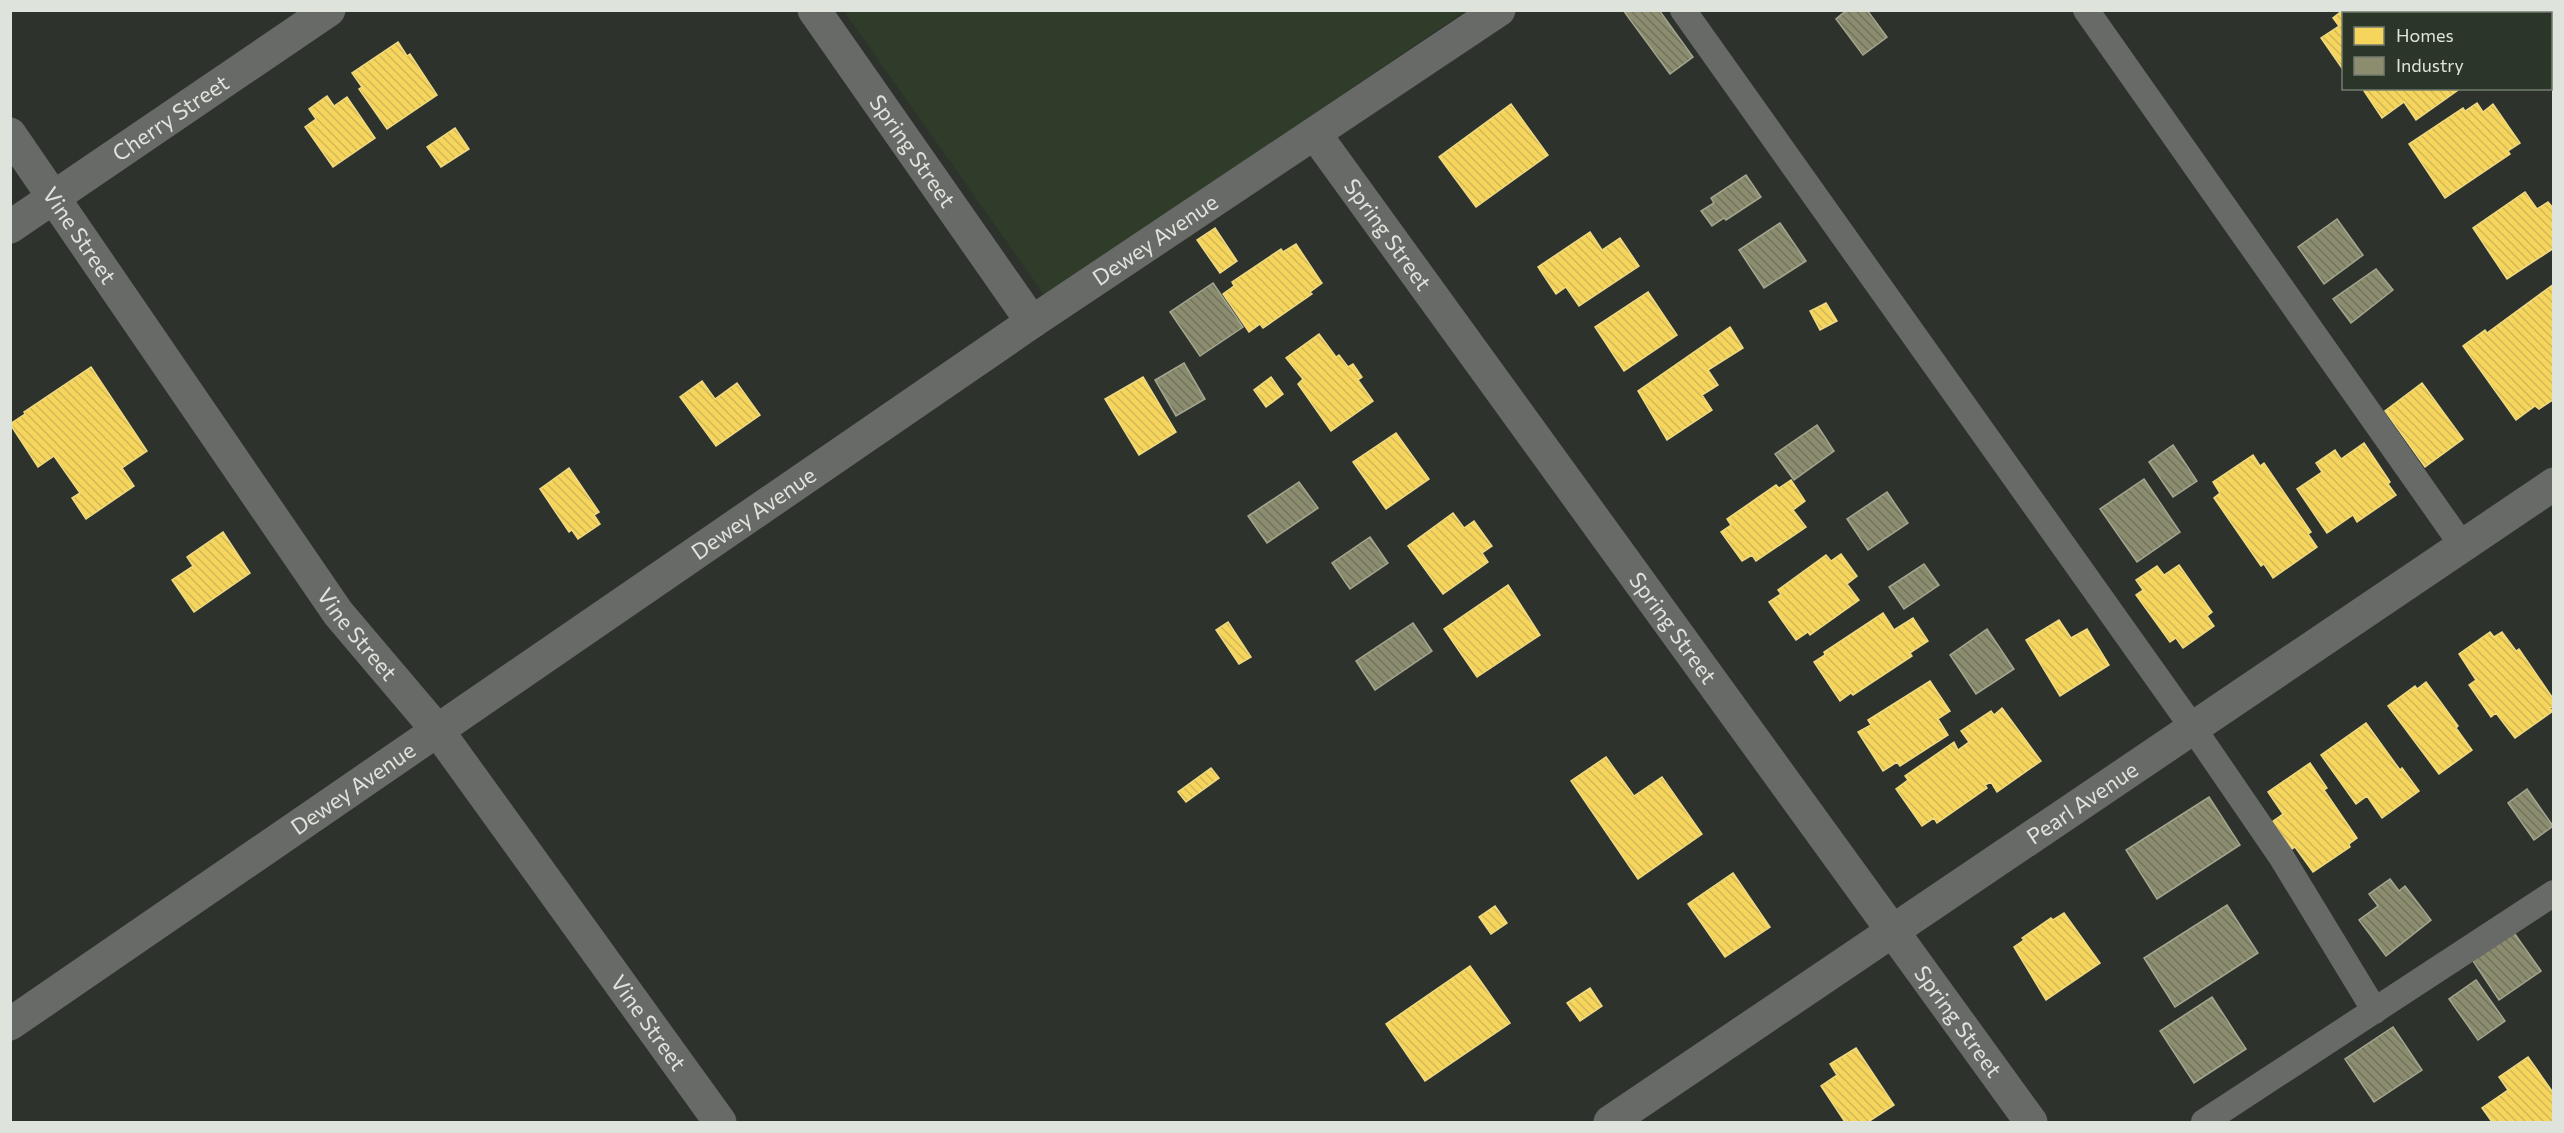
<svg xmlns="http://www.w3.org/2000/svg" width="2564" height="1133" font-family="Commissioner,sans-serif">
  <defs>
    <pattern id="homes-back-hatch" width="6" height="6" patternUnits="userSpaceOnUse" patternTransform="scale(1.5)"><rect width="6" height="6" fill="#f6d55c"/><path d="M-1 5l2 2M0 0l6 6M5-1l2 2" fill="none" stroke="#d2b857"/></pattern>
    <pattern id="industry-back-hatch" width="6" height="6" patternUnits="userSpaceOnUse" patternTransform="scale(1.5)"><rect width="6" height="6" fill="#8c8c6e"/><path d="M-1 5l2 2M0 0l6 6M5-1l2 2" fill="none" stroke="#72735f"/></pattern>
  </defs>
  <rect width="100%" height="100%" fill="#2d322c"/>
  <path fill="#2f3c2a" d="M844,11H1465L1045,296Z"/>
  <path fill="url(#homes-back-hatch)" stroke="#efda82" stroke-width="1.5" d="M2343,10H2429L2424,14H2344V71L2321,38L2339,26L2333,18Z
    M398,42L407,56L410,54L437,95L387,129L359,89L362,87L352,73Z
    M2368,88H2461L2416,120L2404,102L2382,118L2364,91Z
    M327,96L334,106L347,97L375,138L333,167L305,127L316,119L309,109Z
    M2477,103L2483,112L2493,104L2520,143L2508,151L2510,154L2445,198L2409,144L2463,108L2465,111Z
    M1511,104L1548,155L1476,207L1439,157Z
    M455,128L469,149L441,167L427,147Z
    M2525,192L2537,209L2548,202L2554,209V248L2507,279L2473,228Z
    M1215,228L1237,261L1220,273L1197,240Z
    M1590,232L1602,250L1620,238L1639,266L1579,306L1566,287L1556,294L1538,267Z
    M1296,244L1322,283L1310,292L1312,294L1263,328L1260,324L1249,332L1223,294L1234,286L1232,282L1281,249L1283,252Z
    M2554,284V399L2539,409L2535,406L2516,420L2463,346L2485,330L2487,333Z
    M1648,292L1677,335L1624,371L1595,327Z
    M1826,303L1837,321L1820,330L1810,311Z
    M1730,327L1743,348L1708,370L1718,385L1702,395L1712,410L1667,440L1638,391Z
    M1319,334L1336,357L1339,355L1348,367L1353,364L1362,377L1358,380L1373,401L1331,431L1298,384L1303,379L1286,358Z
    M91,367L147,451L122,468L134,486L86,519L72,498L80,493L54,456L38,467L10,424L25,414L24,412Z
    M1143,377L1176,432L1139,455L1105,399Z
    M1271,377L1283,394L1266,407L1254,390Z
    M702,381L715,399L737,383L760,415L716,446L680,397Z
    M2422,383L2463,439L2425,467L2385,411Z
    M1396,433L1429,479L1386,509L1353,462Z
    M2364,443L2390,482L2388,484L2396,495L2357,522L2353,515L2327,533L2297,489L2322,472L2316,463L2335,450L2341,459Z
    M2253,455L2260,466L2264,463L2311,532L2308,534L2317,547L2273,578L2264,564L2261,566L2214,498L2220,493L2213,482Z
    M569,468L599,512L594,515L600,524L578,539L572,530L569,532L540,489Z
    M1791,480L1805,501L1793,510L1806,527L1756,561L1752,555L1742,561L1721,532L1731,525L1727,519L1776,485L1779,488Z
    M1453,513L1464,528L1474,521L1492,546L1482,553L1488,562L1443,594L1408,546Z
    M223,532L250,573L194,612L172,580L193,566L187,557Z
    M1841,554L1857,576L1847,584L1859,600L1810,635L1808,632L1796,640L1769,602L1781,594L1778,590L1826,555L1831,561Z
    M2179,565L2212,612L2207,616L2214,626L2183,648L2176,638L2170,642L2136,595L2143,590L2136,580L2157,566L2164,575Z
    M1508,585L1540,635L1477,677L1444,629Z
    M1883,613L1894,630L1913,618L1928,641L1910,653L1912,656L1853,695L1851,693L1840,701L1814,662L1825,655L1824,652Z
    M2059,620L2071,638L2087,629L2109,665L2060,696L2026,640Z
    M1228,622L1251,657L1239,664L1216,630Z
    M2490,632L2494,637L2502,632L2516,651L2519,649L2554,700V706L2550,708L2553,711L2515,738L2496,713L2491,717L2469,685L2476,680L2459,654Z
    M1930,681L1950,711L1938,719L1948,735L1900,766L1897,762L1883,771L1858,732L1871,725L1868,720Z
    M2426,682L2458,726L2456,728L2472,750L2439,774L2388,706L2415,686L2417,689Z
    M2002,708L2041,761L1997,792L1991,782L1985,785L1987,788L1937,823L1934,818L1922,826L1896,789L1908,780L1905,776L1954,742L1958,750L1969,742L1961,731L1991,711L1994,715Z
    M2366,723L2400,770L2402,768L2419,791L2382,818L2367,796L2356,804L2321,755Z
    M1606,757L1634,796L1662,777L1702,834L1638,879L1571,781Z
    M2310,763L2327,788L2324,790L2357,838L2349,844L2350,847L2313,872L2295,847L2292,849L2272,822L2283,814L2268,792Z
    M1211,768L1219,778L1186,802L1178,792Z
    M1733,873L1770,927L1725,957L1688,904Z
    M1495,906L1507,923L1491,934L1479,917Z
    M2064,913L2100,963L2046,1000L2014,947L2024,940L2022,938L2051,918L2053,920Z
    M1470,966L1510,1023L1425,1081L1386,1024Z
    M1590,988L1602,1006L1580,1021L1567,1003Z
    M1856,1048L1894,1105L1868,1122H1845L1821,1086L1837,1075L1830,1064Z
    M2528,1057L2554,1094V1122H2492L2482,1108L2508,1090L2499,1077Z"/>
  <path fill="url(#industry-back-hatch)" stroke="#a5a68f" stroke-width="1.5" d="M1623,10H1659L1693,57L1670,74Z
    M1847,10H1867L1887,37L1863,55L1836,19Z
    M1746,175L1761,197L1726,220L1724,218L1712,226L1701,211L1714,203L1711,198Z
    M2337,219L2363,255L2324,284L2298,247Z
    M1780,223L1806,261L1764,288L1739,250Z
    M2376,269L2393,290L2351,323L2333,299Z
    M1213,283L1243,327L1200,356L1170,312Z
    M1184,363L1205,399L1176,416L1155,380Z
    M1817,425L1834,451L1794,480L1775,454Z
    M2173,445L2197,481L2173,497L2149,462Z
    M2144,479L2180,532L2137,562L2100,509Z
    M1299,482L1318,508L1267,543L1248,516Z
    M1887,492L1908,523L1868,550L1847,519Z
    M1370,537L1388,563L1350,589L1332,563Z
    M1924,564L1939,585L1904,609L1889,587Z
    M1413,623L1432,651L1375,690L1356,661Z
    M1987,629L2014,669L1976,694L1950,655Z
    M2527,789L2553,826L2534,840L2508,803Z
    M2209,797L2240,845L2157,899L2126,850Z
    M2390,879L2399,891L2405,886L2431,920L2386,956L2359,920L2378,906L2369,894Z
    M2227,905L2258,953L2175,1007L2144,958Z
    M2512,930L2541,971L2499,1000L2471,958Z
    M2476,980L2505,1021L2478,1040L2449,999Z
    M2212,997L2246,1049L2194,1083L2160,1031Z
    M2393,1027L2422,1070L2374,1102L2345,1059Z"/>
  <g fill="none" stroke-linecap="round" stroke-linejoin="round">
    <path stroke="#686a67" stroke-width="26" d="M1683,10L2193,728L2282,858L2375,1011
      M2086,10L2462,545
      M2204,1122L2554,893"/>
    <g stroke="#686a67" stroke-width="33">
      <path id="s1" d="M814,10L1032,322"/>
      <path id="s2" d="M10,134L338,613L438,731L720,1122"/>
      <path id="s3" d="M1315,134L2031,1122"/>
      <path id="s4" d="M10,227L329,10"/>
      <path id="s5" d="M10,1024L1032,322L1499,10"/>
      <path id="s6" d="M1610,1122L2554,484"/>
    </g>
    <path stroke="#686a67" stroke-width="33" d="M2550,31L2554,35"/>
  </g>
  <g text-anchor="middle" stroke-width="6" stroke-linejoin="round" paint-order="stroke">
    <g font-size="22" fill="#dee4dc" stroke="#2b3628">
      <text dy="8" stroke="none"><textPath href="#s4" startOffset="194">Cherry Street</textPath></text>
      <text dy="8" stroke="none"><textPath href="#s1" startOffset="172">Spring Street</textPath></text>
      <text dy="8" stroke="none"><textPath href="#s3" startOffset="124">Spring Street</textPath></text>
      <text dy="8" stroke="none"><textPath href="#s2" startOffset="123">Vine Street</textPath></text>
      <text dy="8" stroke="none"><textPath href="#s5" startOffset="1388">Dewey Avenue</textPath></text>
      <text dy="8" stroke="none"><textPath href="#s5" startOffset="902">Dewey Avenue</textPath></text>
      <text dy="8" stroke="none"><textPath href="#s3" startOffset="610">Spring Street</textPath></text>
      <text dy="8" stroke="none"><textPath href="#s2" startOffset="609">Vine Street</textPath></text>
      <text dy="8" stroke="none"><textPath href="#s5" startOffset="416">Dewey Avenue</textPath></text>
      <text dy="8" stroke="none"><textPath href="#s6" startOffset="570">Pearl Avenue</textPath></text>
      <text dy="8" stroke="none"><textPath href="#s3" startOffset="1096">Spring Street</textPath></text>
      <text dy="8" stroke="none"><textPath href="#s2" startOffset="1095">Vine Street</textPath></text>
    </g>
  </g>
  <rect width="2564" height="1133" fill="none" stroke="#dee4dc" stroke-width="24"/>
  <rect x="2342" y="12" width="210" height="78" fill="#2b3628" stroke="#737c70" stroke-width="1.5"/>
  <rect x="2354" y="27" width="30" height="18" fill="#f6d55c" stroke="#737c70" stroke-width="1.5"/>
  <text x="2396" y="42" font-size="18" fill="#dee4dc">Homes</text>
  <rect x="2354" y="57" width="30" height="18" fill="#8c8c6e" stroke="#737c70" stroke-width="1.5"/>
  <text x="2396" y="72" font-size="18" fill="#dee4dc">Industry</text>
</svg>
